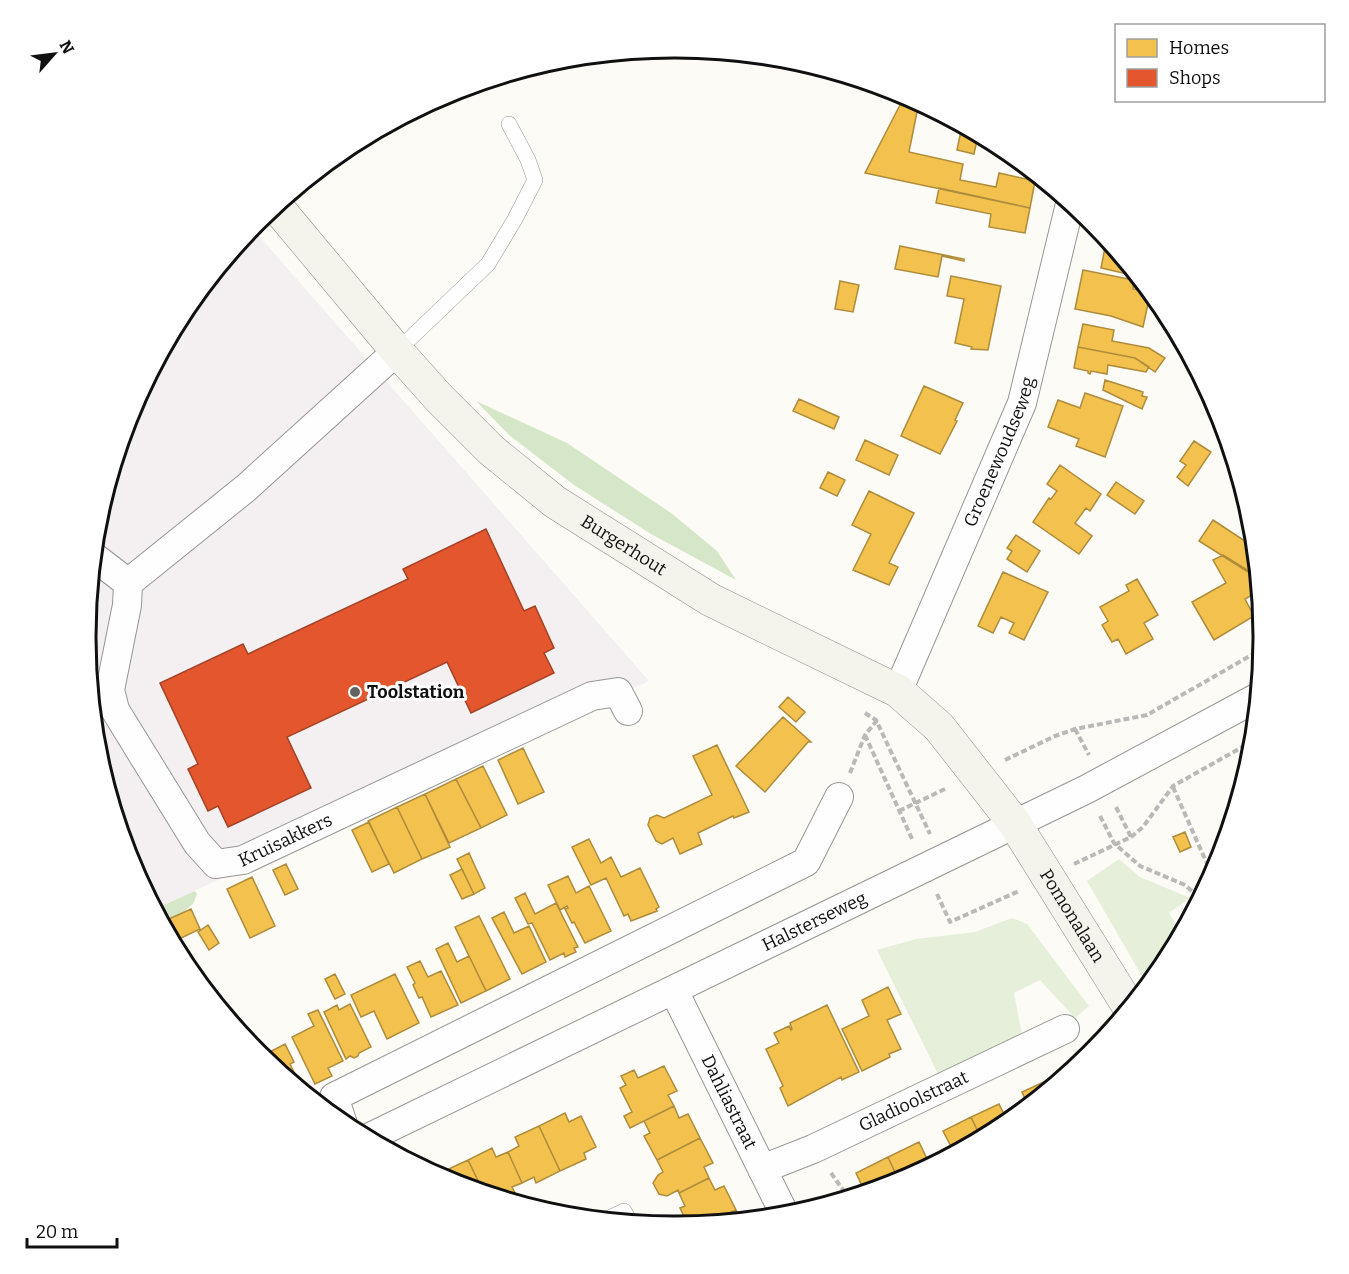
<svg xmlns="http://www.w3.org/2000/svg" width="1349" height="1274" font-family="Bitter,serif">
  <rect width="100%" height="100%" fill="#fcfbf6"/>
  <path fill="#f4eff1" d="M252,228L649,681L155,909L130,862L97,752L86,637L97,522L130,411L185,309Z"/>
  <path fill="#e5efd9" d="M1119,859L1140,877L1190,898L1169,913L1181,933L1164,965L1147,985L1087,881Z
    M1012,918L1027,924L1089,1006L1075,1018L1040,980L1014,993L1023,1040L938,1074L877,950L916,939L975,932Z"/>
  <path fill="#d6e6c8" d="M476,401L567,443L671,513L717,551L736,580L651,534L574,485L509,435Z
    M195,891L197,894L193,904L165,927L155,909Z"/>
  <path fill="#f2c14e" stroke="#ae8c3b" stroke-width="1.5" d="M901,103L918,107L909,152L963,164L960,180L996,187L999,173L1035,181L1030,208L865,173Z
    M962,126L978,135L974,154L957,150Z
    M939,188L1030,208L1025,233L989,227L991,214L936,203Z
    M1106,242L1109,243L1136,276L1101,268Z
    M900,246L964,259V261L942,256L938,277L895,269Z
    M1083,270L1134,280L1133,289L1145,291L1144,298L1149,299L1143,327L1111,316L1075,309Z
    M951,276L1001,286L988,350L971,349L972,347L955,343L964,299L947,296Z
    M840,281L859,285L853,312L835,309Z
    M1083,324L1114,330L1112,341L1149,348L1165,358L1155,372L1135,358L1078,347Z
    M1078,347L1135,358L1149,367L1146,372L1108,365L1107,374L1091,371L1090,374L1088,373V371L1074,368Z
    M1105,380L1143,392L1142,396L1147,397L1142,409L1103,390Z
    M924,386L963,403L955,420L957,421L940,454L901,436Z
    M1085,393L1123,406L1105,457L1076,446L1079,439L1048,427L1058,400L1080,408Z
    M799,399L839,417L834,429L793,411Z
    M865,440L898,455L889,475L856,460Z
    M1194,441L1211,452L1188,486L1177,477L1186,465L1180,461Z
    M1060,465L1101,494L1090,511L1086,508L1075,523L1092,536L1079,554L1033,522L1049,498L1051,499L1057,491L1047,484Z
    M828,472L845,480L837,496L820,488Z
    M1116,482L1144,501L1135,514L1107,495Z
    M869,491L914,513L889,563L898,567L889,585L853,570L871,534L852,525Z
    M1213,520L1254,547L1257,571L1251,574L1199,541Z
    M1016,535L1040,551L1027,572L1007,559L1012,551L1007,548Z
    M1223,555L1252,573L1258,585L1259,591L1245,599L1254,616L1214,640L1192,602L1226,583L1213,560Z
    M1003,572L1048,592L1024,640L1009,633L1014,623L1001,617L993,633L978,626Z
    M1137,579L1158,615L1144,623L1153,639L1126,654L1118,639L1112,642L1109,637L1102,625L1108,621L1100,607L1129,591L1126,585Z
    M788,697L805,712L796,722L779,707Z
    M783,717L811,742H808L765,792L736,766Z
    M717,745L749,812L734,818L733,816L698,833L702,844L680,854L673,838L662,844L656,841L648,825L650,818L657,815L664,818L712,795L693,756Z
    M523,748L544,792L518,804L498,760Z
    M483,766L507,815L481,828L456,779Z
    M456,779L481,828L449,843L425,794Z
    M425,794L450,847L422,859L397,807Z
    M397,807L422,859L394,873L368,821Z
    M369,822L389,864L372,872L352,830Z
    M1185,832L1191,847L1180,852L1173,837Z
    M589,839L601,863L611,857L621,877L640,868L659,907L656,909L657,911L631,921L628,914L624,916L606,878L591,885L572,847Z
    M469,853L485,888L474,894L457,859Z
    M286,864L298,889L285,895L273,870Z
    M462,869L474,894L462,899L450,875Z
    M568,876L576,893L589,886L611,931L585,943L574,922L572,923L565,909L568,908L567,906L560,910L548,885Z
    M252,877L275,926L250,938L227,889Z
    M525,893L535,914L556,903L578,947L574,948L576,952L565,957L564,953L550,960L532,923L528,924L515,898Z
    M191,909L200,929L173,942L162,922Z
    M504,912L514,933L529,926L546,962L522,974L492,918Z
    M479,916L510,979L486,991L455,927Z
    M208,925L219,943L209,950L198,932Z
    M448,943L457,962L469,956L486,991L461,1003L436,949Z
    M420,961L428,977L441,971L458,1005L431,1017L422,997L419,998L413,985L415,983L407,967Z
    M335,974L345,994L335,999L325,979Z
    M395,974L419,1023L387,1039L374,1011L361,1017L351,995Z
    M888,987L901,1014L887,1020L901,1049L889,1054L890,1057L862,1071L842,1029L869,1016L862,1000Z
    M350,1004L371,1047L359,1053L358,1056L354,1058L350,1056L346,1059L324,1012L337,1005L339,1010Z
    M827,1005L859,1072L842,1080L841,1077L788,1106L780,1088L783,1086L766,1049L779,1043L774,1033L789,1026L791,1030L792,1029L790,1023Z
    M318,1010L343,1061L328,1068L332,1076L315,1084L292,1037L314,1026L308,1014Z
    M285,1044L294,1062L290,1064L303,1090L262,1056Z
    M664,1066L677,1091L668,1095L674,1106L630,1128L624,1116L632,1112L620,1088L626,1085L621,1076L634,1070L638,1078Z
    M1073,1068L1053,1085L1050,1079Z
    M1050,1079L1053,1085L1028,1105L1022,1092Z
    M999,1104L1008,1122L981,1138L971,1117Z
    M674,1106L679,1118L688,1114L700,1138L657,1160L644,1136L650,1133L644,1121Z
    M565,1113L569,1122L581,1116L596,1147L584,1153L586,1159L560,1171L539,1126Z
    M971,1117L981,1138L954,1152L943,1131Z
    M539,1126L560,1171L536,1183L534,1177L522,1183L508,1152L519,1146L515,1137Z
    M700,1138L713,1163L704,1167L709,1178L679,1193L678,1190L667,1196L659,1194L653,1183L658,1175L663,1172L657,1160Z
    M919,1142L930,1165L899,1181L888,1157Z
    M492,1148L496,1157L508,1152L522,1183L512,1187L515,1193L505,1198L483,1191L468,1160Z
    M888,1157L899,1181L865,1192L856,1173Z
    M468,1160L470,1164L483,1191L446,1179L442,1172Z
    M709,1178L715,1190L724,1186L736,1210L710,1222L688,1225L680,1208L685,1206L679,1193Z
    M736,1210L741,1219L710,1222Z"/>
  <path fill="#e4572e" stroke="#a44225" stroke-width="1.5" d="M486,529L524,611L535,606L554,648L544,653L554,673L471,713L447,662L287,737L311,788L228,827L218,806L208,811L188,769L198,764L160,683L243,644L248,654L408,579L403,569Z"/>
  <g fill="none" stroke-linecap="round" stroke-linejoin="round">
    <g stroke="#969694" stroke-width="16">
      <path id="lane" d="M397,351L488,264L515,219L535,180L528,160L509,124
        M607,1219L624,1211L630,1222"/>
    </g>
    <g stroke="#969694" stroke-width="30">
      <g id="street">
        <path id="s1" d="M93,556L128,583L127,605L110,690L115,710L197,843L216,864L243,860L592,696L618,692L628,711"/>
        <path d="M128,583L246,488L397,351"/>
        <path id="s2" d="M898,691L1022,403L1070,204"/>
        <path id="s3" d="M674,991L785,1215"/>
        <path d="M343,1124L334,1097L806,862L839,797"/>
        <path id="s4" d="M368,1138L1087,789L1258,697"/>
        <path id="s5" d="M762,1169L813,1149L1065,1029"/>
      </g>
    </g>
    <g stroke="#8d8c8a" stroke-width="34">
      <g id="secondary">
        <path id="s6" d="M276,206L397,351L439,398L491,450L555,502L711,600L898,691L939,727L1015,824L1129,1007"/>
      </g>
    </g>
    <path stroke="#b9b9b8" stroke-width="4" stroke-dasharray="6 3" stroke-linecap="butt" d="M865,713L876,720L930,834
      M1075,729L1089,755
      M865,735L913,841
      M1005,760L1055,736L1075,729L1147,715L1262,649
      M850,773L865,735L878,719
      M1173,787L1212,875
      M1116,807L1131,837
      M899,811L947,788
      M1100,816L1114,843L1140,866L1185,885L1200,898
      M1074,864L1131,837L1143,827L1173,786L1253,741
      M937,894L950,922L1019,891
      M831,1173L848,1197"/>
    <use href="#lane" stroke="#fffefe" stroke-width="15"/>
    <use href="#street" stroke="#fffefe" stroke-width="28"/>
    <use href="#secondary" stroke="#f4f4ed" stroke-width="33"/>
  </g>
  <circle fill="#636260" stroke="#fff" stroke-width="2" cx="355" cy="692" r="6"/>
  <g text-anchor="middle" stroke-width="6" stroke-linejoin="round" paint-order="stroke">
    <g font-size="18" fill="#101010" stroke="#fff">
      <text dy="6" stroke="none"><textPath href="#s2" startOffset="260">Groenewoudseweg</textPath></text>
      <text dy="6" stroke="none"><textPath href="#s6" startOffset="489">Burgerhout</textPath></text>
      <text dy="6" stroke="none"><textPath href="#s1" startOffset="432">Kruisakkers</textPath></text>
      <text dy="6" stroke="none"><textPath href="#s6" startOffset="1086">Pomonalaan</textPath></text>
      <text dy="6" stroke="none"><textPath href="#s4" startOffset="496">Halsterseweg</textPath></text>
      <text dy="6" stroke="none"><textPath href="#s5" startOffset="166">Gladioolstraat</textPath></text>
      <text dy="6" stroke="none"><textPath href="#s3" startOffset="124">Dahliastraat</textPath></text>
    </g>
    <g font-size="18" font-weight="bold" fill="#101010" stroke="#fff" text-anchor="start">
      <text x="367" y="698">Toolstation</text>
    </g>
  </g>
  <path d="M0 0H1349V1274H0ZM674 58H675A578 578 0 0 1 1253 636V638A578 578 0 0 1 675 1216H674A578 578 0 0 1 96 638V636A578 578 0 0 1 674 58Z" fill="#fff" fill-rule="evenodd"/>
  <path fill="none" stroke="#101010" stroke-width="3" d="M674 58H675A578 578 0 0 1 1253 636V638A578 578 0 0 1 675 1216H674A578 578 0 0 1 96 638V636A578 578 0 0 1 674 58Z"/>
  <rect x="1115" y="24" width="210" height="78" fill="#ffffff" stroke="#9f9f9f" stroke-width="1.5"/>
  <rect x="1127" y="39" width="30" height="18" fill="#f2c14e" stroke="#9f9f9f" stroke-width="1.5"/>
  <text x="1169" y="54" font-size="18" fill="#101010">Homes</text>
  <rect x="1127" y="69" width="30" height="18" fill="#e4572e" stroke="#9f9f9f" stroke-width="1.5"/>
  <text x="1169" y="84" font-size="18" fill="#101010">Shops</text>
  <g transform="translate(54 54) rotate(62)" stroke="#ffffff" stroke-width="4.5" paint-order="stroke">
  <path d="M0-4.5L10 22L0 15L-10 22Z" fill="#101010"/>
  <text y="-9" font-size="16" font-weight="bold" text-anchor="middle" fill="#101010">N</text>
  </g>
  <path d="M27 1238v9h90v-9" fill="none" stroke="#101010" stroke-width="3"/>
  <text x="36" y="1238" font-size="18" fill="#101010" stroke="#ffffff" stroke-width="4.5" paint-order="stroke">20 m</text>
</svg>
